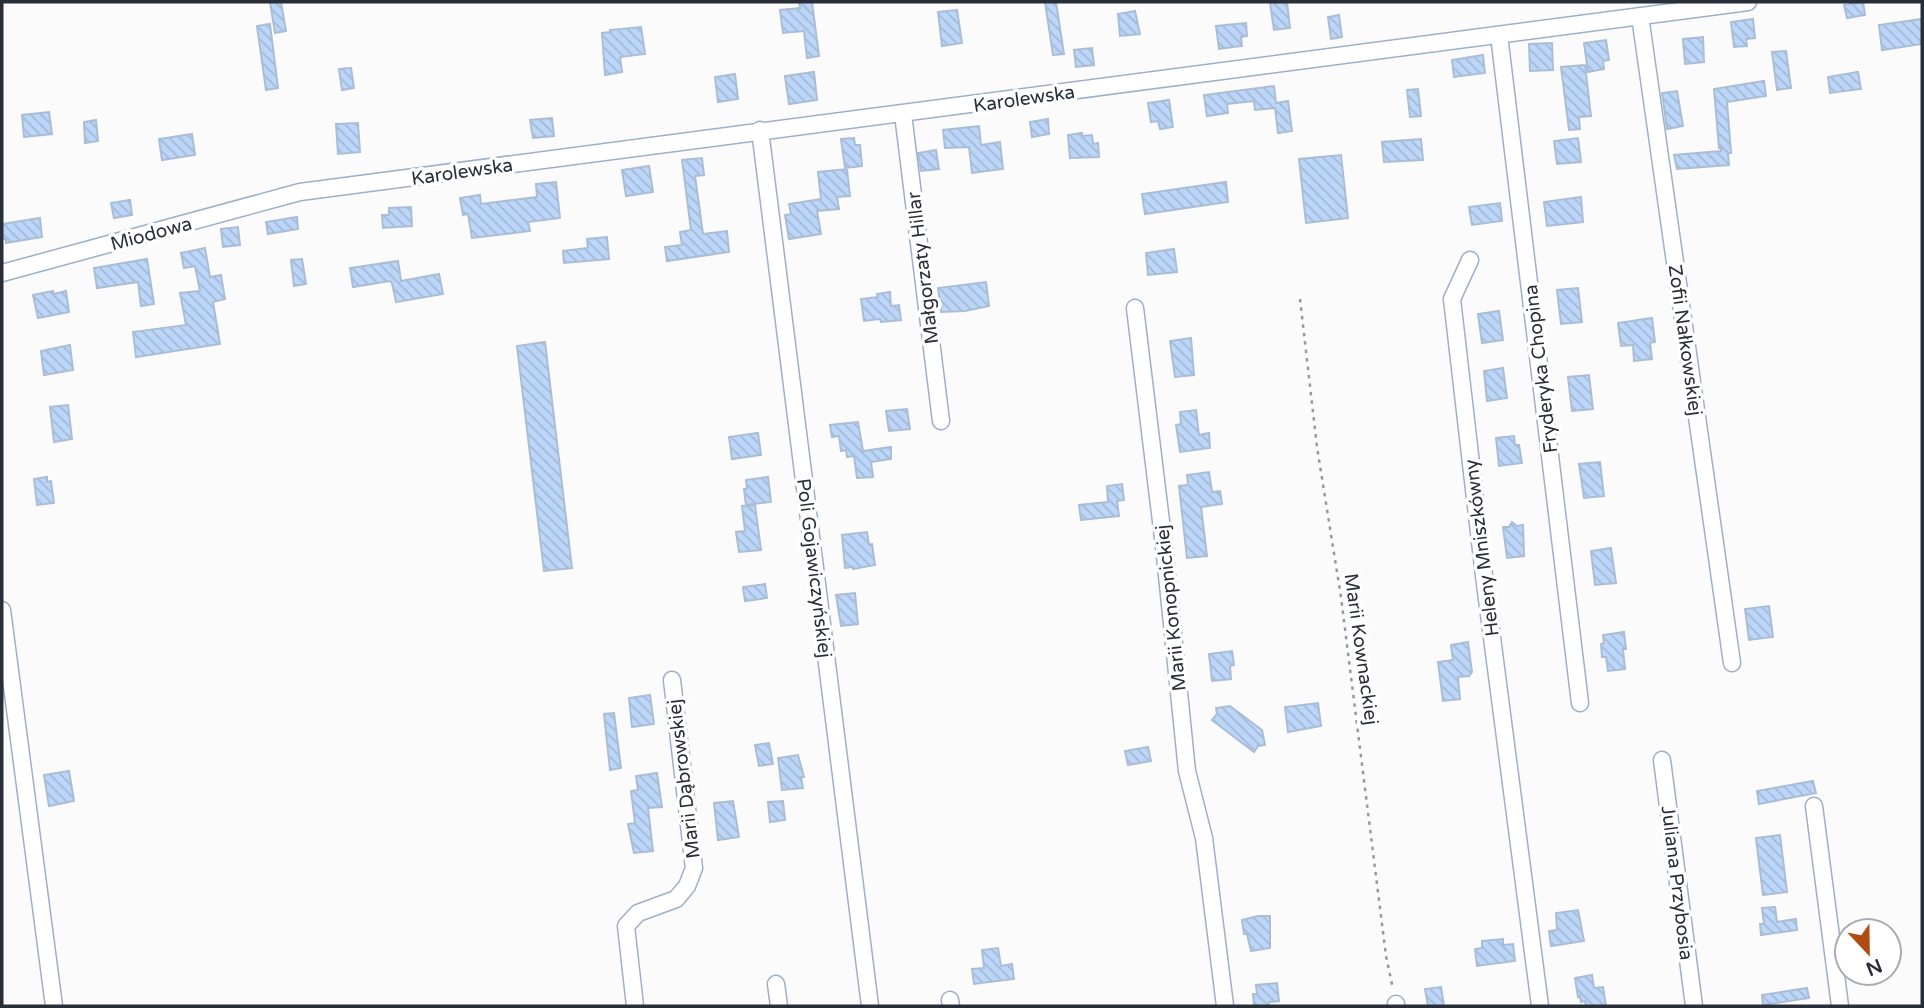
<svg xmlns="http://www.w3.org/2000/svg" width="1924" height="1008" font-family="'Varela Round',sans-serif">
  <defs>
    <pattern id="building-back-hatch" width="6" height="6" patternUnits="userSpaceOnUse" patternTransform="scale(1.75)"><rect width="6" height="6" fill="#bcd6f9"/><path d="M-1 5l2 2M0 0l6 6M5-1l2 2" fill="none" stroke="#a2b8d6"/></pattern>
  </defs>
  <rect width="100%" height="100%" fill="#fbfbfb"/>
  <path fill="url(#building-back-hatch)" stroke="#abbdd5" stroke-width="2" d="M270,2H281L286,31L275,33Z
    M799,2H812L819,56L807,58L804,31L783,33L780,10L800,8Z
    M1045,2H1056L1064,54L1053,55Z
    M1287,2L1290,28L1274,30L1270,3Z
    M1863,2L1865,15L1847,18L1844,5Z
    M957,10L962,43L942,46L938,12Z
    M1135,11L1140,34L1120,36L1118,14Z
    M1339,15L1342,37L1331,39L1328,17Z
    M1753,19L1755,38L1746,39L1747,46L1734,47L1731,22Z
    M1922,19V44L1882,50L1879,25Z
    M1246,23L1247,36L1241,37L1242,46L1219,49L1216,26Z
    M270,24L278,88L266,90L257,26Z
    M641,27L645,54L620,57L622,72L605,75L602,33L611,32L610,30Z
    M1703,37L1704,62L1685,64L1683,39Z
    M1606,40L1609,60L1603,61L1604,69L1588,72L1584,43Z
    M1552,43L1553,70L1530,71L1529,44Z
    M1092,48L1094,65L1076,67L1074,50Z
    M1786,51L1791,88L1777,90L1772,52Z
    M1483,55L1485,73L1454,77L1452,60Z
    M1585,65L1591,116L1579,117L1580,129L1569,130L1561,67Z
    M351,68L354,88L342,90L339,69Z
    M814,72L817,100L789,104L785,76Z
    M1858,72L1861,89L1830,93L1828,77Z
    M735,74L738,99L718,102L715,77Z
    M1764,81L1766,96L1727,102L1731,153H1728L1729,165L1677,169L1674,155L1721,151V148H1719L1714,89Z
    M1274,86L1276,103L1288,101L1292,131L1278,133L1275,108L1255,110L1254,101L1227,104L1228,113L1207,116L1204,95Z
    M1418,89L1421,116L1410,117L1407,90Z
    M1677,91L1683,126L1667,129L1662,93Z
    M1169,100L1173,127L1160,129L1158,121L1151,122L1148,103Z
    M49,112L52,134L24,137L22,115Z
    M552,118L554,136L533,138L530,120Z
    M1048,119L1049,134L1032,137L1030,122Z
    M96,120L98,141L85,143L84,122Z
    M358,123L360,152L338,154L336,124Z
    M979,126L981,145L1000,142L1003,169L972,173L969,147L945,148L943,130Z
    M1082,133V136L1092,135L1093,144L1098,143L1099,157L1070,158L1068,135Z
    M192,134L195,155L162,160L159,139Z
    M854,138L855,145H860L862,166L845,168L841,139Z
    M1578,138L1581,162L1557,164L1554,141Z
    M1421,139L1423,160L1384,162L1382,142Z
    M936,150L939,169L921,171L918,153Z
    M1341,155L1348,218L1306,223L1299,159Z
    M702,158L704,175L695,176L703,234L727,231L729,252L667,261L665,247L682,245L680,232L691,230L682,160Z
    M649,166L653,192L626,196L622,170Z
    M847,169L850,196L837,197L839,209L817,211L821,234L789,239L785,215L791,214L789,204L821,199L818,172Z
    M556,182L560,218L528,222L530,231L472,238L468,214L463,215L460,198L480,195L481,204L537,197L536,184Z
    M1226,182L1228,202L1145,214L1142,194Z
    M1581,197L1583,222L1547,226L1544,202Z
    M130,200L132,215L114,218L111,203Z
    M1500,203L1502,221L1472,225L1469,207Z
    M411,207L412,226L383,228L382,215H389V208Z
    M297,217L298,229L268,234L266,222Z
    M40,218L42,237L6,243V239H2V224Z
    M238,227L240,245L223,247L221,229Z
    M607,237L609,259L564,263L563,251L588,248L587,239Z
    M205,248L210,277L221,275L225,299L213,302L220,344L136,357L133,332L186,325L180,293L200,291L195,266L184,268L181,253Z
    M1174,249L1177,272L1148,275L1146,253Z
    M147,259L154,304L141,306L138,282L97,288L94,268Z
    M302,259L306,284L294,286L291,260Z
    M398,261L401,281L439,274L443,294L396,302L392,283L390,281L353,287L350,268Z
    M986,282L989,306L965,311L941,312L938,288Z
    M1578,288L1582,322L1561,324L1557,290Z
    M53,291L54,294L66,291L69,312L38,318L33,295Z
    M890,292L891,306L899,305L901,320L881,322L880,319L864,321L861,299L878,297L877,294Z
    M1499,311L1503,340L1482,343L1478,314Z
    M1652,318L1655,342L1650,343L1652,359L1634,361L1633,345L1621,346L1618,323Z
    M1191,338L1194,375L1175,377L1170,341Z
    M545,342L572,568L544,571L517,346Z
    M70,345L73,370L44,375L41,351Z
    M1503,368L1507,398L1487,401L1484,371Z
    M1589,375L1593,409L1572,411L1568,377Z
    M68,405L72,439L54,442L50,407Z
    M907,409L910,429L889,431L886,411Z
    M1196,410L1199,435L1209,433L1210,448L1180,452L1176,425L1181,424L1180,412Z
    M858,422L863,451L891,447V459L871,462L873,477L857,478L854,456L847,457L846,450L841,451L839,436L832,437L830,425Z
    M758,433L761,455L732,459L729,437Z
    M1514,436L1515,445H1519L1522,463L1499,466L1496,438Z
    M1600,462L1604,496L1584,498L1579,464Z
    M1209,472L1212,492L1220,491L1222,504L1201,507L1207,556L1187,558L1179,486L1188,485L1187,475Z
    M47,477V482L51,481L54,503L37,505L34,479Z
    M768,477L771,502L746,505L744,489H747L746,480Z
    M1122,484L1124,500L1117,501L1119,516L1081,520L1079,505L1108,502L1107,486Z
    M755,505L761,550L739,552L736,532L745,531L742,506Z
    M1512,522L1517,526L1523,525L1524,556L1507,558L1503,527H1509Z
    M867,532L869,545L872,544L875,565L853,569V567L845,568L842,535Z
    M1611,548L1616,583L1595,585L1591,551Z
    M765,584L767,598L745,601L743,587Z
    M855,593L858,624L841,626L836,595Z
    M1769,606L1773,637L1749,640L1745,609Z
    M1624,632L1626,649H1623L1625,669L1608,671L1606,657H1602L1601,644L1604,643L1603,635Z
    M1468,642L1472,672L1469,676L1458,677L1460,699L1443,701L1438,662L1453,660L1451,645Z
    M1232,651L1234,665L1230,666L1231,679L1212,681L1209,654Z
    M650,695L654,724L632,727L629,698Z
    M1318,703L1321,726L1288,732L1285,707Z
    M1230,706L1262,730L1265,745L1258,746L1254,752L1212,720L1217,714L1216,708Z
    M614,713L621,768L610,770L604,714Z
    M769,743L773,764L759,766L755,745Z
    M1148,747L1151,761L1128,765L1125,751Z
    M798,755L804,777H801L803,788L782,790L778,758Z
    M69,771L74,801L49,806L44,775Z
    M657,773L662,807L648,808L653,851L634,853L628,824L635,823L631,791L638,790L636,776Z
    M1813,781L1816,793L1759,804L1757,791Z
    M733,801L739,837L718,840L714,803Z
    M783,801L785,820L770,822L768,802Z
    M1780,835L1787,892L1763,895L1756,838Z
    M1775,907L1777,922L1796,919L1797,930L1761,935L1760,924H1764L1762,908Z
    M1578,910L1584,941L1551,946L1549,931L1557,930L1556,913Z
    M1258,916H1270V948L1251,951L1247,934H1244L1242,920Z
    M1503,939V945L1513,944L1515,961L1477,966L1475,949L1482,948V941Z
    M998,948L1001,966L1012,964L1014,979L974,984L972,969L984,968L982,950Z
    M1592,975L1594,988L1603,987L1606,1006H1586L1585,1001L1581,1002L1580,996L1578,997L1575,978Z
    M1277,983L1279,1001L1269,1002V1006H1254L1253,994H1257L1256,985Z
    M1441,987L1444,1006H1428L1425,989Z
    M1807,988L1809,998L1763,1005L1762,995Z"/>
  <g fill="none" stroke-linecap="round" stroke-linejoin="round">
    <g stroke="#9eb0c7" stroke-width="19">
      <path id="minor" d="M1640,16L1732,663
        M1499,35L1580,703
        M903,114L941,421
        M760,130L870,1006
        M1470,260L1452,299L1484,576L1540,1006
        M2,273L300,192L1748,2
        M1135,308L1164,546L1187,771L1204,838L1225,1006
        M2,610L54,1006
        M1662,760L1694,1006
        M1814,806L1840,1006
        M776,984L779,1006
        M950,1000L951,1006
        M1396,1004V1006
        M635,1006L626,926L638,913L676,899L687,886L694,868L672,680"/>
    </g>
    <path stroke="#969a9e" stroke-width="2.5" stroke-dasharray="3.5 5" stroke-linecap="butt" d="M1300,299L1317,447L1341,597L1386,956L1393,989"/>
    <use href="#minor" stroke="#fff" stroke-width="16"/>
  </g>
  <g text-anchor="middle" stroke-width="7" stroke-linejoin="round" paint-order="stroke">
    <g font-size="19" fill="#282f38" stroke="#fff">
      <text transform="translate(1024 98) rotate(-8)" y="7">Karolewska</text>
      <text transform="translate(462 171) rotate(-8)" y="7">Karolewska</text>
      <text transform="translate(151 233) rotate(-15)" y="7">Miodowa</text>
      <text transform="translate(922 268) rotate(-97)" y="7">Małgorzaty Hillar</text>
      <text transform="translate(1686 340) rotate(82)" y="7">Zofii Nałkowskiej</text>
      <text transform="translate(1540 369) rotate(-97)" y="7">Fryderyka Chopina</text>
      <text transform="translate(1481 548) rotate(-97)" y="7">Heleny Mniszkówny</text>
      <text transform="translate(815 568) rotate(83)" y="7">Poli Gojawiczyńskiej</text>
      <text transform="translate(1170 608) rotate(-96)" y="7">Marii Konopnickiej</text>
      <text transform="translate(1362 649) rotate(82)" y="7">Marii Kownackiej</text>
      <text transform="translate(683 779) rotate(-97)" y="7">Marii Dąbrowskiej</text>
      <text transform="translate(1678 883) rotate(83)" y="7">Juliana Przybosia</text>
    </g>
  </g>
  <rect width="1924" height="1008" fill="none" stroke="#282f38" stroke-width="7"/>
  <g transform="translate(1868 952) rotate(158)"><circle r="33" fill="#ffffff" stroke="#a9acaf" stroke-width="2"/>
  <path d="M0-5L12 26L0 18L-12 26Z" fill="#af4c14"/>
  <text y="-10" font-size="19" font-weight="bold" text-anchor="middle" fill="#282f38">N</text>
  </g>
</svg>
